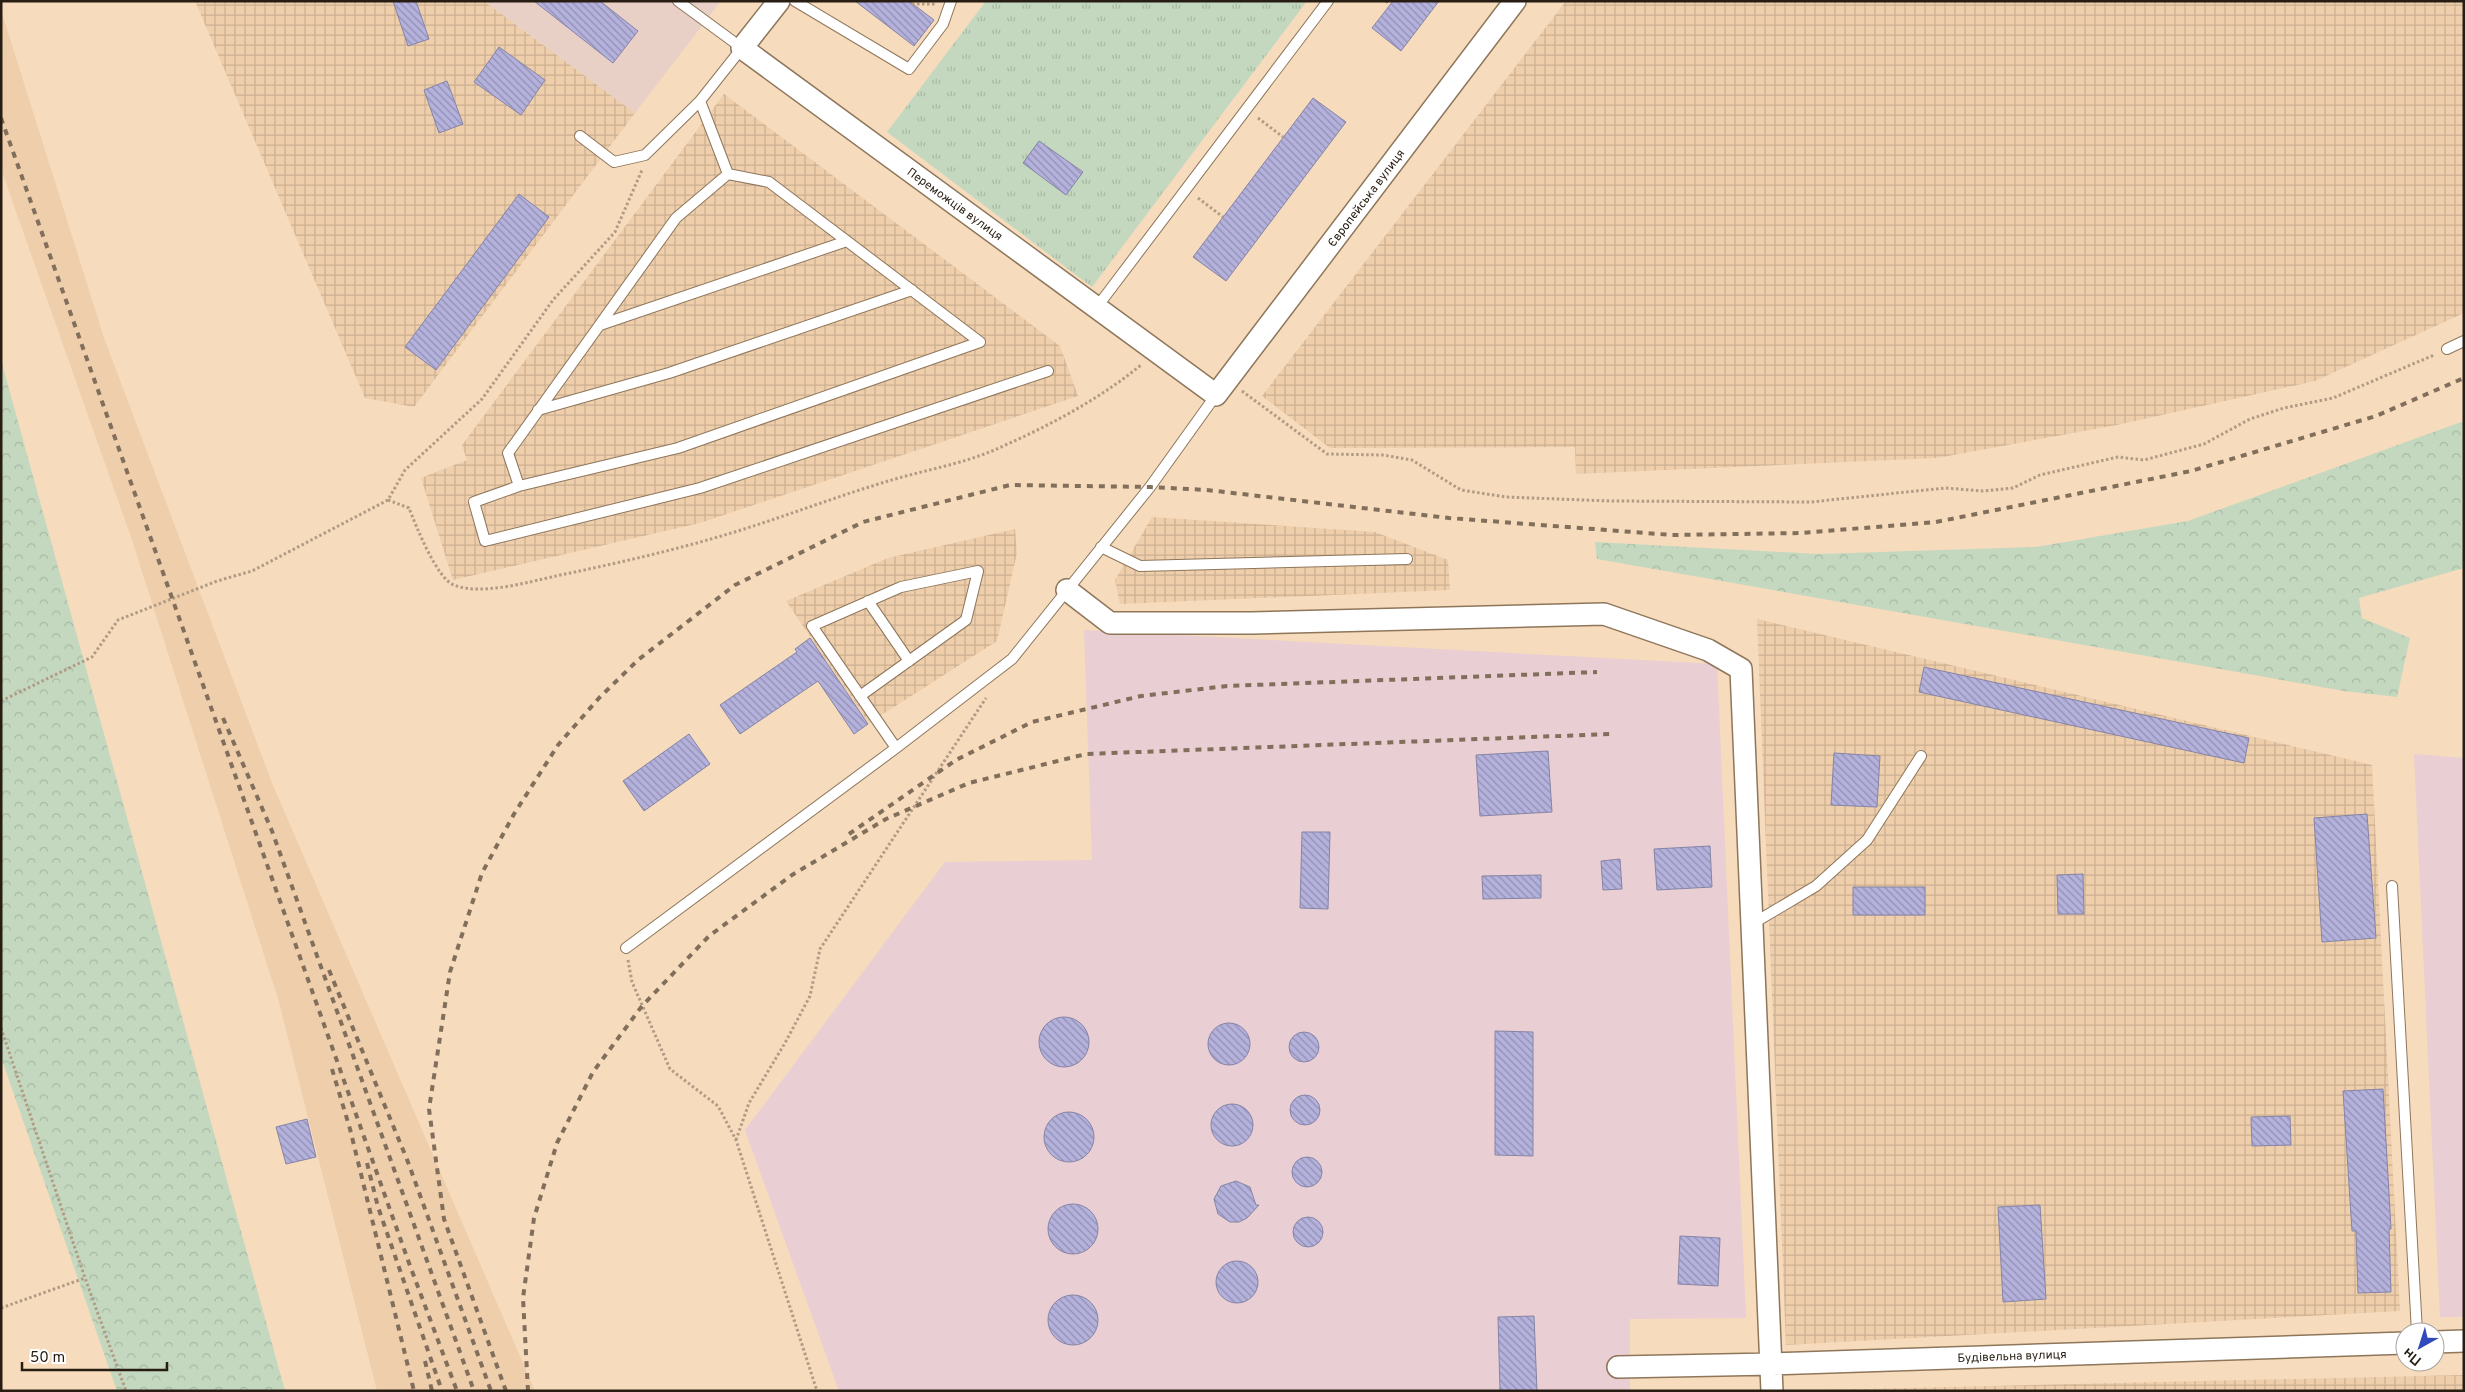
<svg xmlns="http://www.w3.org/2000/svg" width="2465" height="1392" font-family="Overpass,sans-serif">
  <defs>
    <pattern id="industrial-grid" width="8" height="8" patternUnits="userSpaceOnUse" patternTransform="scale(1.25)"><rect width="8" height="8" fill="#eeceab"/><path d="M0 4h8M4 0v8" fill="none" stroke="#ccb092"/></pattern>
    <pattern id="grass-tufts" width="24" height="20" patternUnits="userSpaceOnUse" patternTransform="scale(1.25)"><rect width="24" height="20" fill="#c3d8bf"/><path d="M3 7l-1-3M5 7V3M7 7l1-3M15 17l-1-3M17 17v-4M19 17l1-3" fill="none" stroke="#a8b9a3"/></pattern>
    <pattern id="forest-crowns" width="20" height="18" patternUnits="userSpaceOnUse" patternTransform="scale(1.25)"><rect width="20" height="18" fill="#c3d8bf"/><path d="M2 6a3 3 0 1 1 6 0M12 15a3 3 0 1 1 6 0" fill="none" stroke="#a8b9a3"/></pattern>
    <pattern id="building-back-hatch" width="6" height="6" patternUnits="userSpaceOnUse" patternTransform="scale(1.25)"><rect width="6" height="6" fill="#b4b1dd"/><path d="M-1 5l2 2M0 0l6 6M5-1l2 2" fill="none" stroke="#928fb2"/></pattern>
  </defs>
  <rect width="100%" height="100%" fill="#f6dbbd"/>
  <path fill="#e9ced3" d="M1084,630L1717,664L1746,1318L1630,1319V1391H839L745,1130L945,862L1092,860Z
    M2414,754L2464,758V1317H2440Z"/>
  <path fill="url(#industrial-grid)" d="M195,1H484L635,113L414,407L365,398Z
    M1566,1H2464V313L2315,381L2117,425L1937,458L1576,474L1575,447L1330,448L1262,396Z
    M724,94L1060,346L1078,396L700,523L453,580L421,478L467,460L462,445Z
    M1152,517L1375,532L1448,560L1450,590L1120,604L1115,580Z
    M1015,529L1017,553L997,641L869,723L786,601L888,558Z
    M1757,619L2372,765L2400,1311L1786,1345Z
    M2464,1375V1391H1779Z"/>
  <path fill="#eeceab" d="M1,10L104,338L272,783L535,1391H377L279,1002L132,540L1,169Z"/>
  <path fill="#e9d0c7" d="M484,1H721L635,113Z"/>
  <path fill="url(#grass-tufts)" d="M986,1H1307L1092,287L887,132Z"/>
  <path fill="url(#forest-crowns)" d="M1,360L285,1391H117L1,1057Z
    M2464,421V568L2359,598L2362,618L2410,638L2397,697L2344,691L1597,559L1595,542L1818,554L2036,547L2188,521Z"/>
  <path fill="url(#building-back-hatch)" stroke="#8684a5" d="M393,1H416L429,39L408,46Z
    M534,1H600L638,31L613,63Z
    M855,1H909L934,20L914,46Z
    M1393,1H1439L1401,51L1372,28Z
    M499,47L545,80L521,115L474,82Z
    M447,81L463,124L439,133L424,90Z
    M1313,98L1346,122L1226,281L1193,257Z
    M1039,141L1083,172L1066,195L1023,163Z
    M519,194L549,217L436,370L405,347Z
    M810,638L868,724L854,734L818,681L740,734L720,705L797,652L795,649Z
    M1924,667L2249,738L2244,763L1919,692Z
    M689,734L710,764L644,811L623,781Z
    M1548,751L1552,812L1480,816L1476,755Z
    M1834,753L1880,756L1877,807L1831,805Z
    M2367,814L2376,938L2322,942L2314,818Z
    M1302,832H1330L1328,909L1300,908Z
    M1710,846L1712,887L1657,890L1654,849Z
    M1620,859L1622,889L1603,890L1601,861Z
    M2083,874L2084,914H2058L2057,875Z
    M1541,875V898L1483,899L1482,876Z
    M1853,887H1925V915H1853Z
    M1039 1042a25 25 0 1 1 50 0a25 25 0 1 1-50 0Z
    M1208 1044a21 21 0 1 1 42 0a21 21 0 1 1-42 0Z
    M1495,1031L1533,1032V1156L1495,1155Z
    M1289 1047a15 15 0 1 1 30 0a15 15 0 1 1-30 0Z
    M2383,1089L2391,1229H2389L2391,1292L2358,1293L2356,1231H2352L2343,1091Z
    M1290 1110a15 15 0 1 1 30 0a15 15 0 1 1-30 0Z
    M1211 1125a21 21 0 1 1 42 0a21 21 0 1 1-42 0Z
    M1044 1137a25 25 0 1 1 50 0a25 25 0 1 1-50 0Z
    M2290,1116L2291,1145L2252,1146L2251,1117Z
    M307,1119L316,1157L286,1164L276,1127Z
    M1292 1172a15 15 0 1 1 30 0a15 15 0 1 1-30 0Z
    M1236,1181L1250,1187L1256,1205H1259L1247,1218L1239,1222H1230L1218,1214L1214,1199L1221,1186Z
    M1048 1229a25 25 0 1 1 50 0a25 25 0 1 1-50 0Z
    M2040,1205L2046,1299L2003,1302L1998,1207Z
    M1293 1232a15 15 0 1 1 30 0a15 15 0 1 1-30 0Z
    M1680,1236L1720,1238L1718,1286L1678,1284Z
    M1216 1282a21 21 0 1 1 42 0a21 21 0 1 1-42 0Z
    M1048 1320a25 25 0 1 1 50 0a25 25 0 1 1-50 0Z
    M1534,1316L1537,1391H1500L1498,1317Z"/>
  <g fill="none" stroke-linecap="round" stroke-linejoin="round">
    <g stroke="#8e765b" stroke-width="12">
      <path id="lane" d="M795,1L909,69L943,24L951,1
        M700,101L728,174
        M580,136L614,162L645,155L700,101L742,48L678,1
        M1097,307L1328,1
        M600,325L847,241
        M2447,349L2464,341
        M538,410L669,373L912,290
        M519,486L678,448L980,342L769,182L728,174L676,218L508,453L519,486L474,502L485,541L700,488L1048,371
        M1101,547L1140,566L1407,559
        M868,601L909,661
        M860,696L966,620L978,571L901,587L812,626L896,748
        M2392,886L2417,1332
        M1752,924L1816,886L1867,840L1921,756
        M626,948L896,748L1012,659L1150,487L1216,395"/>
    </g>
    <g stroke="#8e765b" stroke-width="24">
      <path id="street" d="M779,1L742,48L1216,395L1515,1
        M1067,590L1110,623H1252L1604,614L1708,650L1741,669L1772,1391
        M2435,1342L2464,1341
        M1618,1367L1772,1364L2405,1343"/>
    </g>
    <path stroke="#b19b84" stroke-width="3" stroke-dasharray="2.5 2.5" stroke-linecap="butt" d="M1386,1L1390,4
      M912,4H936
      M1258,118L1283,137
      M1198,198L1223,217
      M1242,391L1327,454L1383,455L1412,460L1461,490L1506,497L1610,501L1811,502L1945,488L1983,491L2013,488L2040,475L2118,457L2144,460L2204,444L2250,419L2284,408L2333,398L2434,355
      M388,500L409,508C416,526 437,579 454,585C481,596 528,582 556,576C613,564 672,551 728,534C781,518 832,498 885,482C920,471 958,465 992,451C1045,428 1097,401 1141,365
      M1,701L92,657L118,620L217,581L252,571L388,500L405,470L482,399L553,300L615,232L642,170
      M628,960L632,982L670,1069L718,1106L736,1140L817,1391
      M1,1028L85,1278L126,1391
      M736,1140L749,1103L785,1043L810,996L820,949L986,698
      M1,1308L85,1278"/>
    <use href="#lane" stroke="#fff" stroke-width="10"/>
    <use href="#street" stroke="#fff" stroke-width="21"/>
    <path stroke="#816f5c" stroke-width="4" stroke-dasharray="6 6" stroke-linecap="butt" d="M1,118L409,1263L457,1391
      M223,718L272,831L474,1391
      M849,834L956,760L1032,722L1141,696L1227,686L1597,672
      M329,970L408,1162L491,1391
      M332,1069L350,1129L414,1391
      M367,1163L378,1207L442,1391
      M425,1361L432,1391
      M506,1391L444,1219L429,1109L450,972L482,873L514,814L558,745L599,698L638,660L735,585L863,522L1010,485L1150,487L1207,490L1449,518L1672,535L1802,533L1936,522L2191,471L2376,416L2464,378
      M528,1391L523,1298L534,1218L557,1143L593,1072L642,1006L709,936L792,875L886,819L969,783L1086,754L1611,734"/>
  </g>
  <g text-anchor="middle" stroke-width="4" stroke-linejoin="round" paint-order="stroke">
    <g font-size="12" fill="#271d12" stroke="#fff">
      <text transform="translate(1366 198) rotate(-53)" y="4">Європейська вулиця</text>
      <text transform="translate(955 204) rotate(36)" y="4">Переможців вулиця</text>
      <text transform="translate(2012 1356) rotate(-2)" y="4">Будівельна вулиця</text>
    </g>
  </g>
  <rect width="2465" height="1392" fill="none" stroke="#271d12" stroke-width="5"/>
  <g transform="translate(2420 1347) rotate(219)"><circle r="24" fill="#ffffff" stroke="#a9a5a0"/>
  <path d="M0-4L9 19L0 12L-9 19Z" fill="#3149ba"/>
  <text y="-8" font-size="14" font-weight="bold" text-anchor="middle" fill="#271d12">Пн</text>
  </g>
  <path d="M22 1362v8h145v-8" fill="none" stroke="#271d12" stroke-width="2.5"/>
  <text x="30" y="1362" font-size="15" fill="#271d12" stroke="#ffffff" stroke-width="4" paint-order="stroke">50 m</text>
</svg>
